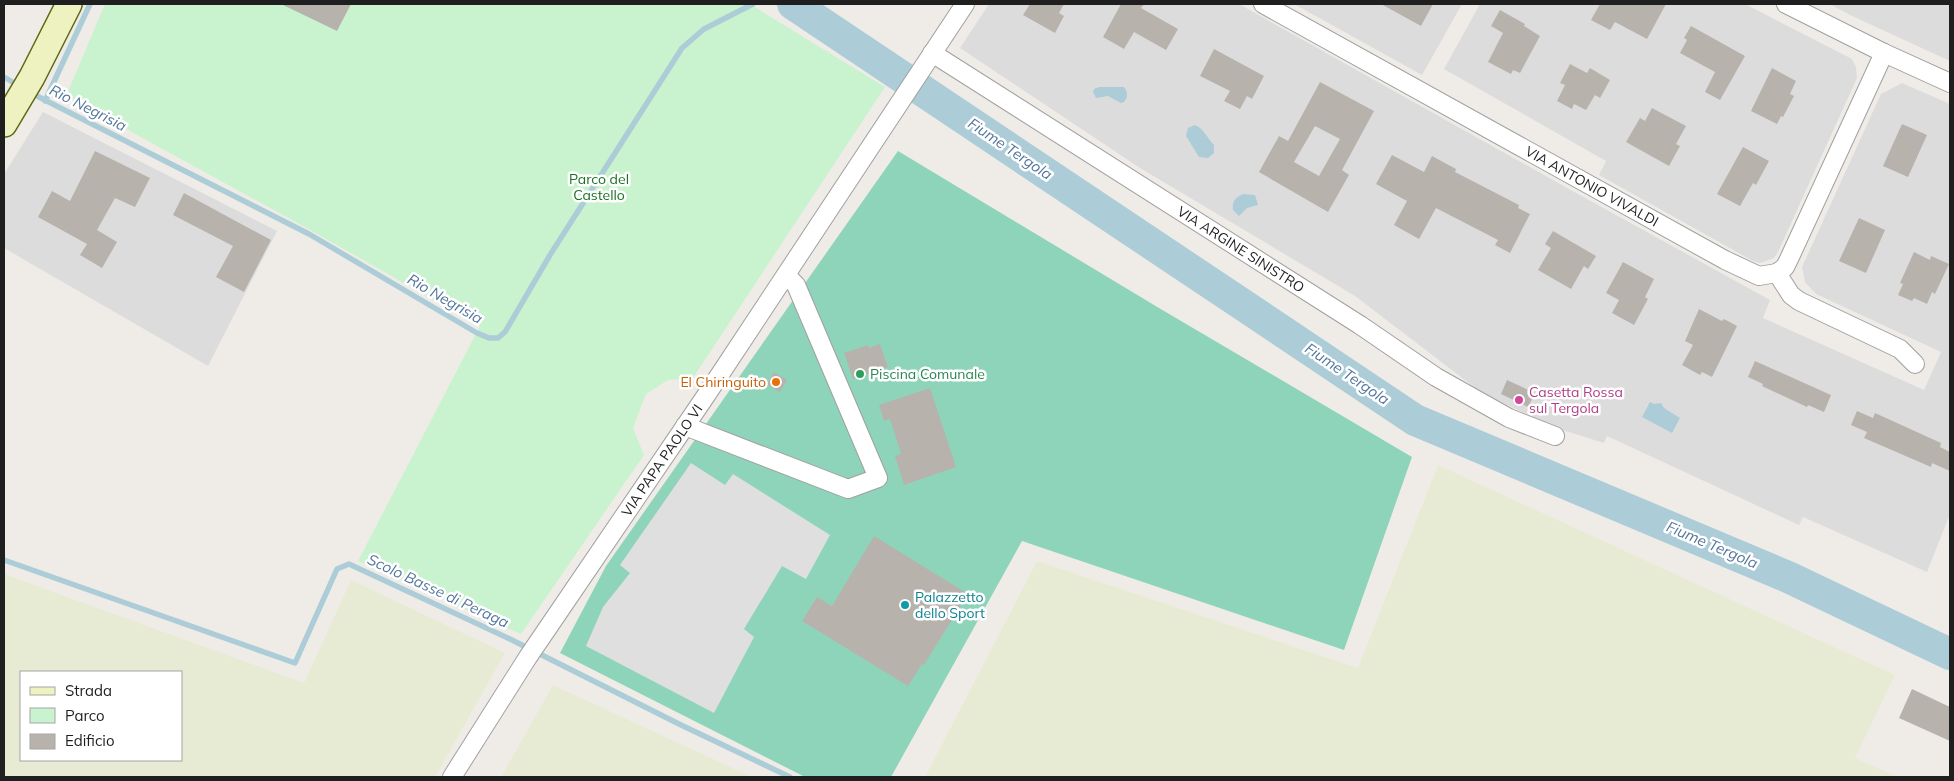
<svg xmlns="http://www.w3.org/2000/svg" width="1954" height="781" font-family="Mulish,sans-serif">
  <rect width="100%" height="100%" fill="#efece7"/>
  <path fill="#dddcdc" d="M989,4H1239L1569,189L1770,300L1763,318L1924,390L1941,352L1816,294L1805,282L1802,267L1881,94L1902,83L1950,104V514L1927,572L1803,517L1799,525L1607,436L1604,443L1556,428L1482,393L1355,296L1140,168L960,48Z
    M1294,4H1462L1422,75Z
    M1480,4H1745L1852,59L1856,67L1857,78L1778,252L1774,258L1760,263L1753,261L1599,175L1606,161L1444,69Z
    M1830,4H1950V61L1850,15Z
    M43,112L277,231L208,366L4,248V174Z"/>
  <path fill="#e8ebd4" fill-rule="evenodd" d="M1438,465L1895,675L1855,758L1898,777H925L1037,561L1358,668Z
    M4,574L304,683L351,580L505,653L435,777H4ZM21,672H181V760H21Z
    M553,685L752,777H501Z"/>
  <path fill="#c9f3ce" d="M105,4H750L885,87L693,378L668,380L646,394L633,428L644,455L521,634L358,561L480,326L294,221L66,96Z"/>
  <path fill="#8ed4bb" d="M898,151L1159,308L1412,457L1344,650L1022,541L891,777H805L560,653L606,566Z"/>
  <path fill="#dfdfdf" d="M691,463L725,485L733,474L830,535L806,579L782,566L744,629L754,637L714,713L586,646L603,607L630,573L620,565Z"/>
  <path fill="#acccd7" d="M1099,87H1124C1128,92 1128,97 1124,102L1121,103L1108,96L1096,98L1093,92L1094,89Z
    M1195,125C1203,128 1208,139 1214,145V153L1208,158L1199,157L1186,136L1188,128Z
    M1243,194L1255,195L1258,205L1247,208L1239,216L1233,210C1232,201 1235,198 1243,194Z
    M1650,402L1654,404L1661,403L1664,408L1680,418L1672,433L1642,417Z"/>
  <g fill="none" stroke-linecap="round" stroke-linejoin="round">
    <path stroke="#acccd7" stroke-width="5.5" d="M4,77L19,86
      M29,92L309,234L477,333L489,338H498L505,332L550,255L682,48L704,29L753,4
      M45,101L90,4
      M4,560L295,663L337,569L349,564L512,640L679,724L790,777"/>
    <path stroke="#acccd7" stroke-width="32" d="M793,4L1415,420L1788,577L1950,654"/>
  </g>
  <path fill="#b8b2ad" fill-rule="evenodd" d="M281,4H351L337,31Z
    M1030,4H1064L1059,13L1064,16L1055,33L1023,15Z
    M1121,4H1144L1141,8L1178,29L1166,50L1134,32L1124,49L1103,37Z
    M1381,4H1433L1421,26Z
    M1600,4H1666L1647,39L1615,22L1610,30L1591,20Z
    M1500,10L1525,24L1524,26L1540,36L1520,73L1513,70L1511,74L1488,62L1503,33L1491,26Z
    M1691,26L1745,56L1720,100L1705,92L1715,72L1680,53L1687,40L1684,38Z
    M1214,49L1264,76L1252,99L1247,96L1240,109L1224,101L1230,91L1200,76Z
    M1570,64L1587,73L1590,68L1610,80L1600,98L1595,95L1586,110L1574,104L1572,109L1557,101L1565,85L1560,83Z
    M1772,68L1796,81L1790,94L1794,96L1783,117L1781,116L1777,124L1751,111Z
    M1320,82L1374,111L1342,170L1349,175L1328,212L1259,172L1279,136L1288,141ZM1315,126L1340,139L1319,176L1294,162Z
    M1652,108L1686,126L1676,144L1680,146L1669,166L1626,142L1640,118L1645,121Z
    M1902,124L1927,135L1908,177L1883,166Z
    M1743,147L1769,161L1756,185L1753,183L1740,206L1717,194Z
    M95,151L150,178L135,207L115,198L97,230L117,242L102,268L80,255L87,244L38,217L52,191L70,201Z
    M1392,155L1424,172L1432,156L1456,169L1455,172L1519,205L1518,208L1530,214L1510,253L1495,245L1498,240L1436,208L1419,239L1394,225L1407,201L1376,184Z
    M184,193L271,240L244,292L216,277L233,246L173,215Z
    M1859,218L1885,230L1866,273L1839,261Z
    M1553,231L1596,256L1588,269L1584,266L1571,289L1538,270L1551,248L1545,244Z
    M1914,252L1930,260L1931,256L1949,264L1935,294L1932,292L1927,304L1914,298L1912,301L1898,295L1903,284L1900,283Z
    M1623,262L1654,279L1645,297L1648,299L1634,325L1612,313L1619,300L1606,293Z
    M1699,309L1722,321L1724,319L1737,326L1712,377L1702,372L1700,375L1682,365L1693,345L1685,341Z
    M880,344L888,367L853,379L844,353L868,345L869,348Z
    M1755,361L1831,395L1824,412L1808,405L1807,407L1762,386L1763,384L1748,377Z
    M774,372L787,380L780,392L767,384Z
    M1507,380L1535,393L1528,407L1501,394Z
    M930,388L956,467L904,485L895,456L901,454L890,419L884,421L879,405Z
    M1857,411L1873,418L1875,413L1941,443L1940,447L1950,452V471L1932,463L1931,467L1864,438L1867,432L1851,425Z
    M874,536L968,594L924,665L922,664L908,686L802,621L817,597L832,606Z
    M1912,689L1950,707V741L1899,718Z"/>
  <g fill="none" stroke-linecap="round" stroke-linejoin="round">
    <g stroke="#a0a0a0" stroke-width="20">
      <g id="minor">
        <path id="s1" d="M1263,4L1725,260L1759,276L1777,273L1791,295L1799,301L1900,349L1915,364"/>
        <path d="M1786,4L1884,53L1950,83"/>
        <path id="s2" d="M932,53L1360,325L1436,377L1509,418L1555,436"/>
        <path d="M1777,273L1785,267L1789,259L1884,53"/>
        <path d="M685,426L848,489L878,478L796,285L786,275"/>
        <path id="s3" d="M452,777L528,657L705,397L965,4"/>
      </g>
    </g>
    <g stroke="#5d6913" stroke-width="28">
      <path id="secondary" d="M4,124L32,77L69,4"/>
    </g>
    <use href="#minor" stroke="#fff" stroke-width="18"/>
    <use href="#secondary" stroke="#eef2c1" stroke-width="25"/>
  </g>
  <circle fill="#2e9e5b" stroke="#fff" stroke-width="2" cx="860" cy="374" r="5"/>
  <circle fill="#e8710a" stroke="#fff" stroke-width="2" cx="776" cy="382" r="5"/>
  <circle fill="#d1479c" stroke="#fff" stroke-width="2" cx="1519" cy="400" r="5"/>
  <circle fill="#0f9aa8" stroke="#fff" stroke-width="2" cx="905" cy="605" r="5"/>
  <g text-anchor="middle" stroke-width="5" stroke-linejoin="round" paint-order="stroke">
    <g font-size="14" fill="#197123" stroke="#fff">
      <text x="599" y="184">Parco del<tspan x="599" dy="16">Castello</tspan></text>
    </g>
    <g font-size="14" fill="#1f1f1f" stroke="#fff">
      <text dy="5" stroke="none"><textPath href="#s1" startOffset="376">VIA ANTONIO VIVALDI</textPath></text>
      <text dy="5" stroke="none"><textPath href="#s2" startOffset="366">VIA ARGINE SINISTRO</textPath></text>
      <text dy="5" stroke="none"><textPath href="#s3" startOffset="380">VIA PAPA PAOLO VI</textPath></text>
    </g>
    <g font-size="14" fill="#27864d" stroke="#fff" text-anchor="start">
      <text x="870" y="379">Piscina Comunale</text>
    </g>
    <g font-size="14" fill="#c56008" stroke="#fff" text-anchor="end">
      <text x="766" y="387">El Chiringuito</text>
    </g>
    <g font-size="14" fill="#b23c85" stroke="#fff" text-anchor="start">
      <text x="1529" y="397">Casetta Rossa<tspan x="1529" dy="16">sul Tergola</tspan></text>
    </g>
    <g font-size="14" fill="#0d838f" stroke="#fff" text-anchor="start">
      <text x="915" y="602">Palazzetto<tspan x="915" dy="16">dello Sport</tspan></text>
    </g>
    <g font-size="15" font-style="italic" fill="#54769c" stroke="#fff">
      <text transform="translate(88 108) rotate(27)" y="5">Rio Negrisia</text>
      <text transform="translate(1010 149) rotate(34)" y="5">Fiume Tergola</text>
      <text transform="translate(445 299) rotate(30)" y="5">Rio Negrisia</text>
      <text transform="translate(1347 374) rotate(34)" y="5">Fiume Tergola</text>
      <text transform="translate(1712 545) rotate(23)" y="5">Fiume Tergola</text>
      <text transform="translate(438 591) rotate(25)" y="5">Scolo Basse di Peraga</text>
    </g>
  </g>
  <rect width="1954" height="781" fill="none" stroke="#1f1f1f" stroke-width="10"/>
  <rect x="20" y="671" width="162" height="90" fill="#ffffff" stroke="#a5a5a5"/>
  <rect x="30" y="687" width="25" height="8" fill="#eef2c1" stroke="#a5a5a5"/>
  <text x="65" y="696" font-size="15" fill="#1f1f1f">Strada</text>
  <rect x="30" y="708" width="25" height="15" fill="#c9f3ce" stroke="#a5a5a5"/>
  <text x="65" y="721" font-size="15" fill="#1f1f1f">Parco</text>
  <rect x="30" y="734" width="25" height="15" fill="#b8b2ad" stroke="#a5a5a5"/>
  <text x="65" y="746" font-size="15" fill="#1f1f1f">Edificio</text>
</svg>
